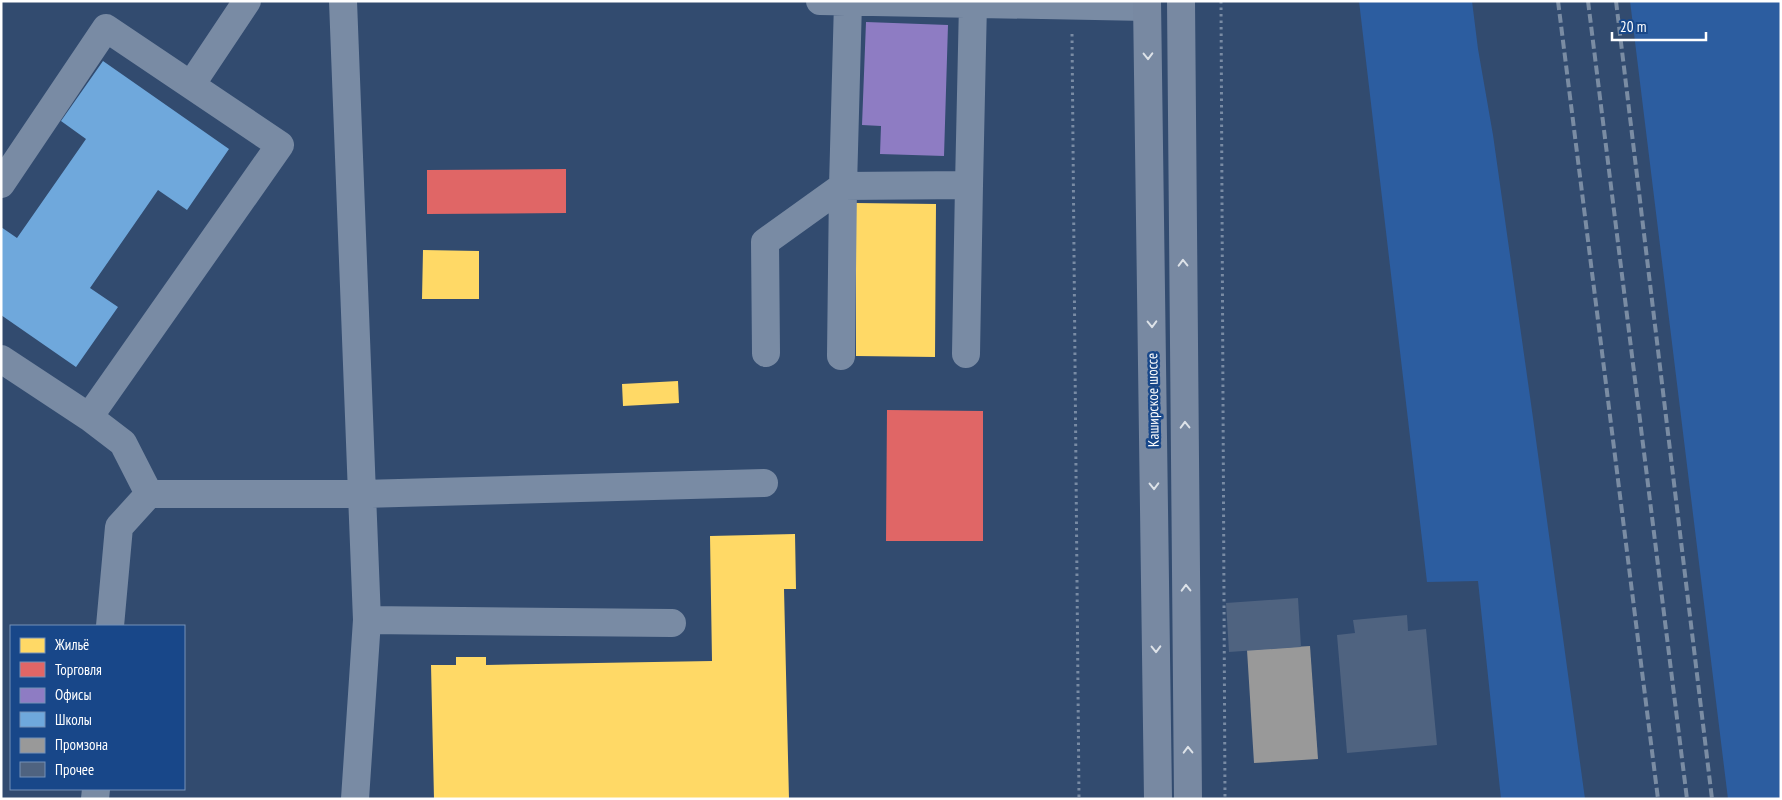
<svg xmlns="http://www.w3.org/2000/svg" width="1782" height="800" font-family="'PT Sans Narrow',sans-serif">
  <rect width="100%" height="100%" fill="#324b6f"/>
  <path fill="#2c5da0" d="M1359,1H1472L1478,49L1493,135L1533,418L1585,799H1501L1478,581L1427,582Z
    M1630,1H1781V799H1728Z"/>
  <path fill="#ffd966" d="M856,203L936,204L935,357L856,356Z
    M423,250L479,251V299H422Z
    M678,381L679,403L623,406L622,384Z
    M795,534L796,589H784L789,799H434L431,665H456V657H486V665L712,661L710,536Z"/>
  <path fill="#e06666" d="M566,169V213L427,214V170Z
    M887,410L983,411V541H886Z"/>
  <path fill="#8e7cc3" d="M866,22L948,25L944,156L880,154L881,126L862,125Z"/>
  <path fill="#6fa8dc" d="M103,61L229,149L187,210L158,190L90,288L118,307L76,367L1,315V227L17,238L86,139L61,121Z"/>
  <path fill="#999" d="M1310,646L1318,759L1254,763L1247,650Z"/>
  <path fill="#4f6380" d="M1298,598L1301,647L1229,652L1226,603Z
    M1407,615L1408,631L1426,629L1437,745L1347,753L1337,635L1355,633L1353,620Z"/>
  <g fill="none" stroke-linecap="round" stroke-linejoin="round">
    <path stroke="#798ba4" stroke-width="3" stroke-dasharray="2.5 4" stroke-linecap="butt" d="M1221,1L1225,799
      M1072,34L1079,799"/>
    <path stroke="#798ba4" stroke-width="28" d="M820,1L1147,7
      M848,2L843,186L969,185L973,3
      M191,85L247,1
      M1,184L106,28L280,145L89,417
      M766,353L765,242L843,186L841,356
      M966,354L969,185
      M1,359L89,417L123,443L149,494
      M672,623L367,620L362,494L764,483
      M110,626L119,527L149,494H362L343,1
      M95,799L96,789
      M355,799L367,620"/>
    <path stroke="#7889a2" stroke-width="28" d="M1147,1L1158,799
      M1181,1L1188,799"/>
    <path stroke="#7a8ca3" stroke-width="4" stroke-dasharray="9 4" stroke-linecap="butt" d="M1558,1L1658,799
      M1588,1L1687,799
      M1616,1L1712,799"/>
  </g>
  <defs><path id="oneway-chevron" d="M-2-3.5L2.5 0L-2 3.5" fill="none" stroke-width="1.6" stroke-linecap="round" stroke-linejoin="round" transform="scale(1.25)"/></defs>
  <g stroke="#dde2e8">
    <use href="#oneway-chevron" transform="translate(1148 56) rotate(89)"/>
    <use href="#oneway-chevron" transform="translate(1183 263) rotate(-91)"/>
    <use href="#oneway-chevron" transform="translate(1152 324) rotate(89)"/>
    <use href="#oneway-chevron" transform="translate(1185 425) rotate(-91)"/>
    <use href="#oneway-chevron" transform="translate(1154 486) rotate(89)"/>
    <use href="#oneway-chevron" transform="translate(1186 588) rotate(-91)"/>
    <use href="#oneway-chevron" transform="translate(1156 649) rotate(89)"/>
    <use href="#oneway-chevron" transform="translate(1188 750) rotate(-91)"/>
  </g>
  <g text-anchor="middle" stroke-width="5" stroke-linejoin="round" paint-order="stroke">
    <g font-size="15" fill="#fff" stroke="#184789">
      <text transform="translate(1153 400) rotate(-91)" y="5">Каширское шоссе</text>
    </g>
  </g>
  <rect width="1782" height="800" fill="none" stroke="#ffffff" stroke-width="5"/>
  <rect x="10" y="625" width="175" height="165" fill="#184789" stroke="#7491b8"/>
  <rect x="20" y="638" width="25" height="15" fill="#ffd966" stroke="#7491b8"/>
  <text x="55" y="650" font-size="15" fill="#ffffff">Жильё</text>
  <rect x="20" y="662" width="25" height="15" fill="#e06666" stroke="#7491b8"/>
  <text x="55" y="675" font-size="15" fill="#ffffff">Торговля</text>
  <rect x="20" y="688" width="25" height="15" fill="#8e7cc3" stroke="#7491b8"/>
  <text x="55" y="700" font-size="15" fill="#ffffff">Офисы</text>
  <rect x="20" y="712" width="25" height="15" fill="#6fa8dc" stroke="#7491b8"/>
  <text x="55" y="725" font-size="15" fill="#ffffff">Школы</text>
  <rect x="20" y="738" width="25" height="15" fill="#999999" stroke="#7491b8"/>
  <text x="55" y="750" font-size="15" fill="#ffffff">Промзона</text>
  <rect x="20" y="762" width="25" height="15" fill="#4f6380" stroke="#7491b8"/>
  <text x="55" y="775" font-size="15" fill="#ffffff">Прочее</text>
  <path d="M1612 32v8h94v-8" fill="none" stroke="#ffffff" stroke-width="2.5"/>
  <text x="1620" y="32" font-size="15" fill="#ffffff" stroke="#184789" stroke-width="4" paint-order="stroke">20 m</text>
</svg>
